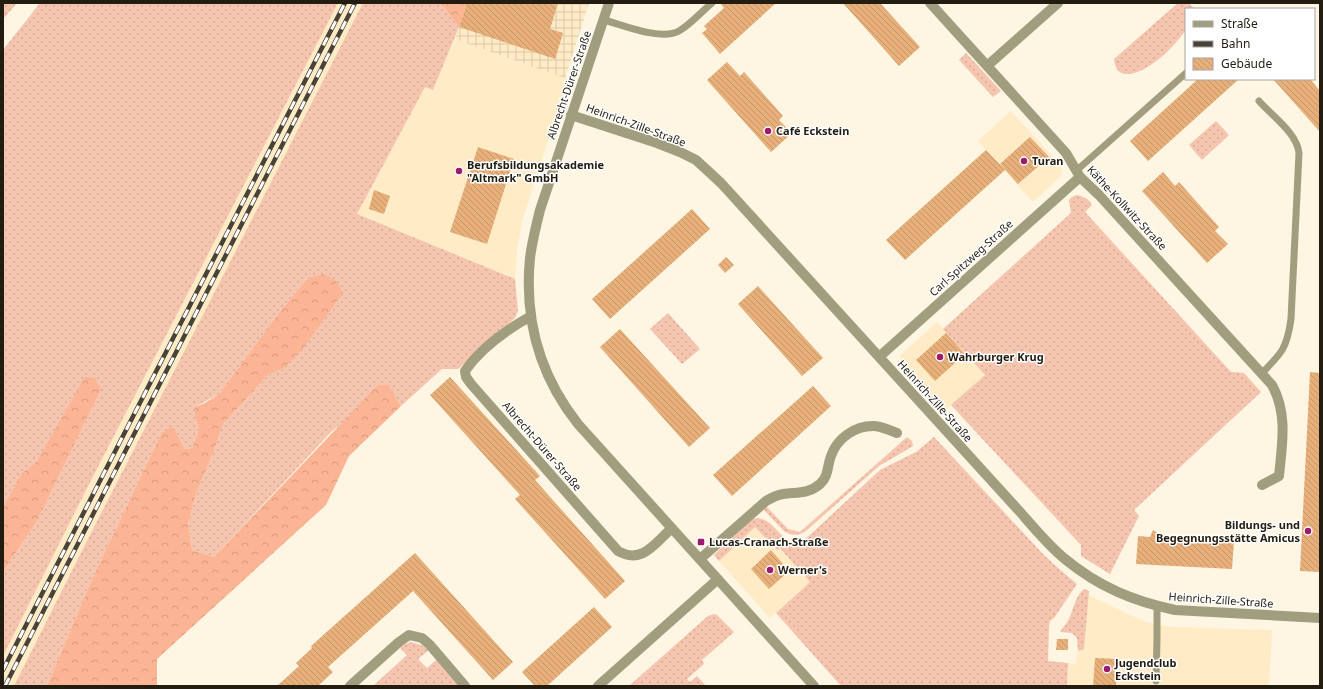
<svg xmlns="http://www.w3.org/2000/svg" width="1323" height="689" font-family="'Noto Sans',sans-serif">
  <defs>
    <pattern id="industrial-grid" width="8" height="8" patternUnits="userSpaceOnUse"><rect width="8" height="8" fill="#ffebc5"/><path d="M0 4h8M4 0v8" fill="none" stroke="#dac9a8"/></pattern>
    <pattern id="grass-dots" width="8" height="8" patternUnits="userSpaceOnUse"><rect width="8" height="8" fill="#f5c5af"/><path d="M2 2h.1M6 6h.1" fill="none" stroke="#d2a996" stroke-width="1.8" stroke-linecap="round"/></pattern>
    <pattern id="forest-crowns" width="20" height="18" patternUnits="userSpaceOnUse"><rect width="20" height="18" fill="#fcb594"/><path d="M2 6a3 3 0 1 1 6 0M12 15a3 3 0 1 1 6 0" fill="none" stroke="#d89b7f"/></pattern>
    <pattern id="building-back-hatch" width="6" height="6" patternUnits="userSpaceOnUse"><rect width="6" height="6" fill="#e7af7a"/><path d="M-1 5l2 2M0 0l6 6M5-1l2 2" fill="none" stroke="#c69668"/></pattern>
  </defs>
  <rect width="100%" height="100%" fill="#fef5e2"/>
  <path fill="#ffebc5" d="M334,3H371L21,686H3V644Z
    M455,39L568,79L522,221L517,250L515,279L357,214L425,87L433,90Z
    M1011,111L1061,166L1062,171L1061,176L1033,202L978,141Z
    M937,322L985,375L945,411L900,361L901,355L904,352Z
    M755,527L776,550L780,547L810,582L770,618L719,561Z
    M1088,595L1130,615L1149,623L1171,627L1272,630L1269,686H1067L1068,663L1076,664L1078,651L1084,648Z"/>
  <path fill="url(#industrial-grid)" d="M467,3H589L565,78L455,39Z"/>
  <path fill="url(#grass-dots)" d="M3,3H17L3,19Z
    M40,3H338L87,488L3,656V572L37,521L101,390L37,461L21,474L3,507V50Z
    M363,3H441L445,9L459,27L433,90L425,87L357,214L515,279L518,311L515,318L458,369H442L401,406L389,385L331,432L214,557L192,550L188,524L196,494L214,451L223,424L269,374L283,369L307,279L281,310L219,394L195,407V418L199,429L192,448L185,449L176,432L161,434L92,579L47,686H14L89,537Z
    M1178,3H1188L1195,9H1186V30C1180,38 1174,45 1167,52C1155,64 1117,91 1114,59Z
    M966,53L1001,91L993,97L959,60Z
    M1216,121L1229,135L1202,160L1189,145Z
    M1077,195C1084,197 1089,199 1092,205L1085,212L1231,372L1244,373L1261,392L1134,510L1139,516L1110,574L1081,556V545L951,405L985,375L943,329L1071,213L1069,200L1072,197Z
    M668,313L700,349L682,364L650,329Z
    M907,437L912,441L913,446L879,466L806,531C798,536 792,536 784,531L763,509L766,506L788,529L800,532Z
    M934,437L1042,553L1059,569L1077,584L1054,618L1050,621L1049,627L1048,661L1068,663L1067,686H841L776,613L810,582L780,548L777,550L755,527L719,561L714,555L751,519C772,513 779,541 797,545L811,534L880,470L916,452Z
    M1084,589L1089,591L1084,649L1078,651L1077,638L1072,633L1060,632C1062,628 1066,625 1068,621C1074,609 1074,598 1084,589Z
    M714,614L717,615L734,632L702,660L704,664L687,679L690,682L697,676L706,686H629L708,616Z
    M411,642L421,645L429,650L418,659L427,668L436,660L459,686H373L407,655L400,648L405,644Z"/>
  <path fill="url(#forest-crowns)" d="M441,3H467L459,27L445,9Z
    M324,274L335,280L343,293L301,351L283,369L269,374L223,424L214,451L196,494L188,524L192,550L214,557L378,385H389L401,406L349,456L326,505L157,659V686H47L92,579L161,434L171,427L176,432L185,449L192,448L199,429L195,418V407L205,403L219,394L281,310L307,279Z
    M85,377L95,378L101,390L37,521L3,572V507L21,474L37,461Z"/>
  <path fill="url(#building-back-hatch)" d="M467,3H558L550,29L563,33L555,59L459,27Z
    M720,3H776L720,54L702,33L707,29L704,26L724,8Z
    M843,3H880L920,47L899,66Z
    M727,62L740,76L744,72L783,116L779,120L792,133L771,152L707,80Z
    M1198,79H1239L1148,161L1130,141Z
    M1273,79H1310L1320,91V132Z
    M1030,137L1049,157L1018,184L1000,164Z
    M478,147L514,159L487,244L450,232Z
    M986,150L1005,170L905,260L886,240Z
    M1163,172L1175,186L1179,182L1219,227L1215,231L1228,244L1207,263L1142,191Z
    M374,190L390,196L384,214L369,209Z
    M692,209L710,229L610,319L592,299Z
    M726,257L734,265L725,273L718,265Z
    M758,286L823,358L802,376L738,304Z
    M620,329L710,428L689,447L600,347Z
    M946,333L965,354L935,381L916,360Z
    M1310,372L1320,373V572L1300,571Z
    M450,377L540,476L535,480L625,581L605,599L515,499L520,495L430,395Z
    M813,386L831,406L732,496L713,475Z
    M1153,530L1166,538L1234,541L1232,569L1136,564L1138,536L1150,537Z
    M771,550L789,571L769,589L751,569Z
    M415,553L513,662L493,680L413,591L328,667L333,672L318,686H277L299,666L296,663L312,648L311,646Z
    M594,607L612,627L547,686H535L522,672Z
    M1057,639H1068V650H1056Z
    M1095,658L1117,659L1116,686H1093Z"/>
  <g fill="none" stroke-linecap="round" stroke-linejoin="round">
    <path stroke="#a19e80" stroke-width="7" d="M604,20C623,25 661,41 679,31C691,24 701,12 712,3
      M1259,101C1272,116 1297,133 1299,153L1291,319C1287,348 1282,353 1262,373
      M1076,171L1186,73
      M1156,681L1157,640V606"/>
    <path stroke="#a19e80" stroke-width="10" d="M609,3L540,210C536,226 532,242 530,258C524,320 540,376 578,424L814,686
      M930,3L1066,153L1080,177L1099,195L1272,385C1288,414 1282,445 1279,476L1262,485
      M987,66L1058,3
      M571,115L657,143L680,152L696,160L721,183L1021,513C1035,529 1049,546 1065,559C1099,587 1133,601 1175,610L1320,618
      M531,316C508,329 480,349 465,371L466,377L471,384L618,551C642,565 655,543 672,528
      M879,357L1080,177
      M700,559L766,501C771,498 776,495 783,494C796,492 809,494 820,484C829,476 827,466 831,456C837,438 855,426 873,426C881,426 889,430 897,433
      M350,686L399,642L409,635L422,638L430,645L465,686
      M598,686L718,579"/>
    <g stroke="#494337" stroke-width="4.5">
      <path id="rail" d="M3,670L345,3
        M5,686L355,3"/>
    </g>
    <use href="#rail" stroke="#fff" stroke-width="3" stroke-dasharray="9" stroke-linecap="butt"/>
  </g>
  <g fill="#9d1a6c" stroke="#fff" stroke-width="1.5">
    <circle cx="768" cy="131" r="4"/>
    <circle cx="1024" cy="161" r="4"/>
    <circle cx="459" cy="171" r="4"/>
    <circle cx="940" cy="357" r="4"/>
    <circle cx="1308" cy="531" r="4"/>
    <rect x="697" y="538" width="8" height="8" rx="2"/>
    <circle cx="770" cy="570" r="4"/>
    <circle cx="1107" cy="669" r="4"/>
  </g>
  <g text-anchor="middle" stroke-width="3" stroke-linejoin="round" paint-order="stroke">
    <g font-size="11" fill="#221c11" stroke="#fff">
      <text transform="translate(569 85) rotate(-71)" y="4">Albrecht-Dürer-Straße</text>
      <text transform="translate(636 125) rotate(20)" y="4">Heinrich-Zille-Straße</text>
      <text transform="translate(1127 208) rotate(47)" y="4">Käthe-Kollwitz-Straße</text>
      <text transform="translate(971 258) rotate(-42)" y="4">Carl-Spitzweg-Straße</text>
      <text transform="translate(935 401) rotate(48)" y="4">Heinrich-Zille-Straße</text>
      <text transform="translate(542 446) rotate(49)" y="4">Albrecht-Dürer-Straße</text>
      <text transform="translate(1221 600) rotate(4)" y="4">Heinrich-Zille-Straße</text>
    </g>
    <g font-size="11" font-weight="bold" fill="#221c11" stroke="#fff" text-anchor="start">
      <text x="776" y="135">Café Eckstein</text>
      <text x="1032" y="165">Turan</text>
      <text x="467" y="169">Berufsbildungsakademie<tspan x="467" dy="13">"Altmark" GmbH</tspan></text>
      <text x="948" y="361">Wahrburger Krug</text>
      <text x="1300" y="529" text-anchor="end">Bildungs- und<tspan x="1300" dy="13">Begegnungsstätte Amicus</tspan></text>
      <text x="709" y="546">Lucas-Cranach-Straße</text>
      <text x="778" y="574">Werner's</text>
      <text x="1115" y="667">Jugendclub<tspan x="1115" dy="13">Eckstein</tspan></text>
    </g>
  </g>
  <rect width="1323" height="689" fill="none" stroke="#221c11" stroke-width="8"/>
  <rect x="1185" y="8" width="130" height="72" fill="#ffffff" stroke="#a7a4a0"/>
  <rect x="1193" y="21" width="20" height="6" fill="#a19e80" stroke="#a7a4a0"/>
  <text x="1221" y="28" font-size="12" fill="#221c11">Straße</text>
  <rect x="1193" y="41" width="20" height="6" fill="#494337" stroke="#a7a4a0"/>
  <text x="1221" y="48" font-size="12" fill="#221c11">Bahn</text>
  <rect x="1193" y="58" width="20" height="12" fill="url(#building-back-hatch)" stroke="#a7a4a0"/>
  <text x="1221" y="68" font-size="12" fill="#221c11">Gebäude</text>
</svg>
